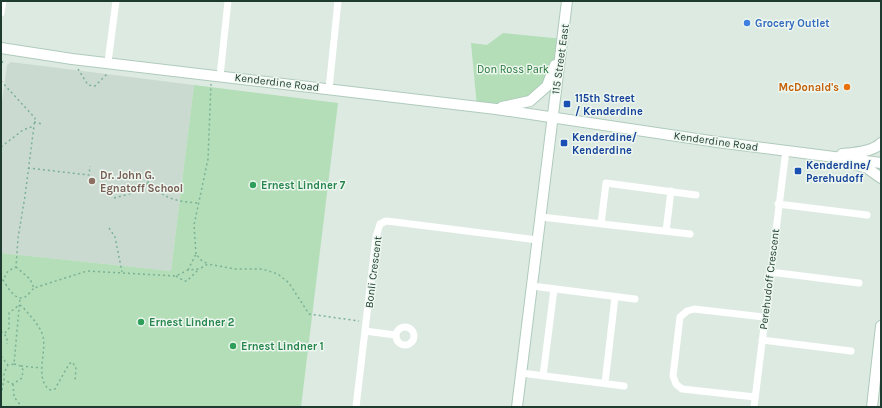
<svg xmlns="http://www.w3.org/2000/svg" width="882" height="408" font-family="Karla,sans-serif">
  <rect width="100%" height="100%" fill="#ddeae2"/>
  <path fill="#cbdad1" d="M11,62L194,85L171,271L1,253V109L7,65Z"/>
  <path fill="#b3deb7" d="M503,33L563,39C559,50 552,79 546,87C530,107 501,109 477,106L471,43L487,45Z
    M194,85L338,103L301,407H1V253L171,271Z"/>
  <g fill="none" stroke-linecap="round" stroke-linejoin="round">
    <g stroke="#afcbbc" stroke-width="12">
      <path id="secondary" d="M1,48L72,59L496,109L717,142L881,163
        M502,107L530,101L547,86L555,65
        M842,154C853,153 873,152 881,143
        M853,164L867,168L881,178
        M517,407L567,1
        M872,407L881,326"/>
    </g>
    <path stroke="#7ab196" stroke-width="1.5" stroke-dasharray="2 3" stroke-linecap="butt" d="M78,69L88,85L95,86L108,73
      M34,122L42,124
      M1,147L23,130L34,126
      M28,168L89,175L90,166
      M148,183L149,177
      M114,198L129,194L148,183C167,199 173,201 198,203
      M109,228L115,237L122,272
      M196,254L194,225L208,159L211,84
      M16,267L30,279L34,288L87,271L176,276L188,270L199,269L208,264L235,269H262L278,274L289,283L309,314L359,321
      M188,270L196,254L201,260L208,264
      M176,276L184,281H187L199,269
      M1,280H3L8,271L16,267L18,238L25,196L35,118L1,81V65L3,61
      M3,280C7,286 15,302 25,297C28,295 32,290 34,288
      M1,331L7,337V344
      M5,333L9,328V313L19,305L22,306C30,316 39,324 43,336C47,352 34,379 50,390L55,389L69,364L72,362L76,367L75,382
      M1,356L8,365
      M14,364L21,366L23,370L22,378L13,384L4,380V373L8,365L14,364L20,298
      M21,366L42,368
      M13,384L14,397L22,407
      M1,395L4,380"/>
    <path stroke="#fff" stroke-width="7" d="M1,13L3,1
      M108,62L116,1
      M220,76L228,1
      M329,89L338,1
      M778,204L867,215
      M541,217L690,234
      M601,224L606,183L696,195
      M666,231L671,191
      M770,272L859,283
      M532,286L635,299
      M396 336a9 9 0 1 1 18 0a9 9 0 1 1-18 0Z
      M365,331L395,335
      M762,340L851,351
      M521,373L624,386
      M543,376L554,289
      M605,383L615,297
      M755,397L682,389L676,384L673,376L680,317L687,311L694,309L764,317
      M356,407L376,237L380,224L386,221L395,222L538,240
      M754,407L786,150"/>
    <use href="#secondary" stroke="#fff" stroke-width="10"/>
  </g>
  <circle fill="#3f7fe0" stroke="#edf7f0" stroke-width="1.5" cx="747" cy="23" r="4"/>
  <circle fill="#e8710a" stroke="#edf7f0" stroke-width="1.5" cx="847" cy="87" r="4"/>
  <g fill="#1a4fb4" stroke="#edf7f0" stroke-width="1.5">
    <rect x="563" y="100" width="8" height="8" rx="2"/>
    <rect x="560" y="139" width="8" height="8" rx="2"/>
    <rect x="794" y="167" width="8" height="8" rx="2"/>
  </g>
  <circle fill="#8d6e63" stroke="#edf7f0" stroke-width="1.5" cx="92" cy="181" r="4"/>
  <g fill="#2e9e5b" stroke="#edf7f0" stroke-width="1.5">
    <circle cx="253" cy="185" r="4"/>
    <circle cx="141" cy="322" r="4"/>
    <circle cx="233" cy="346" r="4"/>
  </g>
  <g text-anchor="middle" stroke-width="3" stroke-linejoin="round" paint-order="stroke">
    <g font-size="11" font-weight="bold" fill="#366cbe" stroke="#edf7f0" text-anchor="start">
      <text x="755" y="27">Grocery Outlet</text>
    </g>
    <g font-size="11" fill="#1d3b2e" stroke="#edf7f0">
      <text transform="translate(560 59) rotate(-82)" y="4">115 Street East</text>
      <text transform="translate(277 82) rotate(7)" y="4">Kenderdine Road</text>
      <text transform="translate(716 141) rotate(8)" y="4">Kenderdine Road</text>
      <text transform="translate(373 272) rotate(-83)" y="4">Bonli Crescent</text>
      <text transform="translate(769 279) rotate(-83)" y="4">Perehudoff Crescent</text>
    </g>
    <g font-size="11" fill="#247536" stroke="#edf7f0">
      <text x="513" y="73">Don Ross Park</text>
    </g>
    <g font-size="11" font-weight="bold" fill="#c56008" stroke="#edf7f0" text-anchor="end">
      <text x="839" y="91">McDonald's</text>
    </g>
    <g font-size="11" font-weight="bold" fill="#164399" stroke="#edf7f0" text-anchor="start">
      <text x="575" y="102">115th Street<tspan x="575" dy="13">/ Kenderdine</tspan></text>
      <text x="572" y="141">Kenderdine/<tspan x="572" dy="13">Kenderdine</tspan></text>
      <text x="806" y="169">Kenderdine/<tspan x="806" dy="13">Perehudoff</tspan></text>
    </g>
    <g font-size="11" font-weight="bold" fill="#785e54" stroke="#edf7f0" text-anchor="start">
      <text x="100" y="179">Dr. John G.<tspan x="100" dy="13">Egnatoff School</tspan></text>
    </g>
    <g font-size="11" font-weight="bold" fill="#27864d" stroke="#edf7f0" text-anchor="start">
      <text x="261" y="189">Ernest Lindner 7</text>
      <text x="149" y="326">Ernest Lindner 2</text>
      <text x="241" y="350">Ernest Lindner 1</text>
    </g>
  </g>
  <rect width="882" height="408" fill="none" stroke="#1d3b2e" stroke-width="4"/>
</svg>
